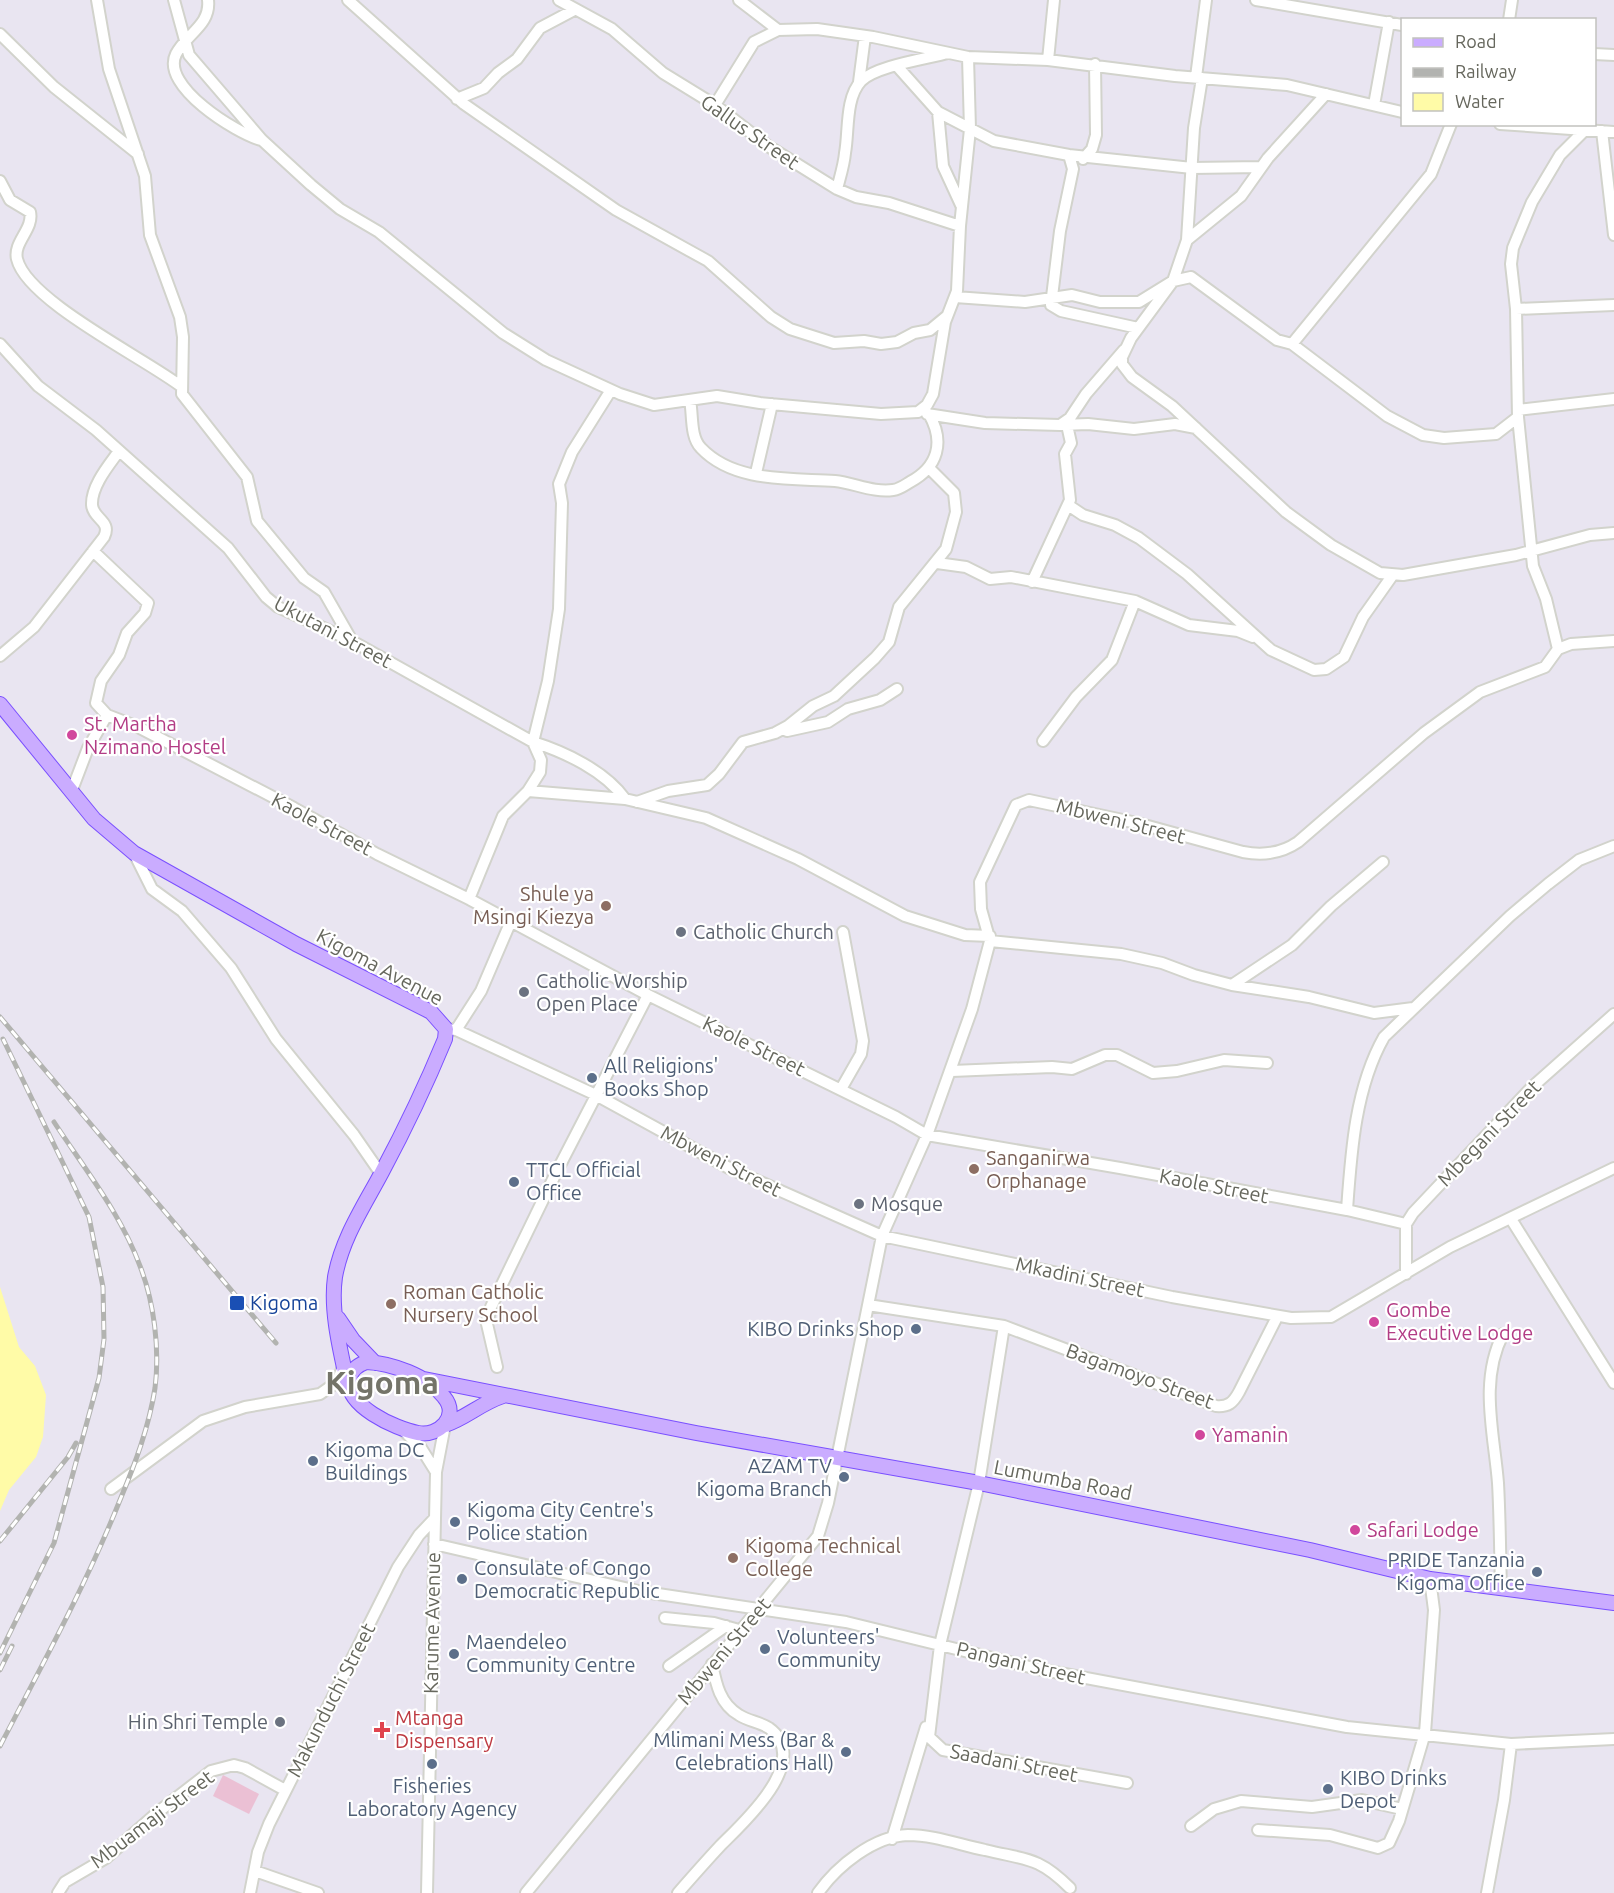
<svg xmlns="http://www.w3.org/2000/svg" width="1614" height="1893" font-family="Ubuntu,sans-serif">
  <rect width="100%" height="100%" fill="#e9e5f1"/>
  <path fill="#ebc0d4" d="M223,1775L259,1794L249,1814L213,1796Z"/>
  <path fill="#fffba7" d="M0,1287L19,1347L35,1366L46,1395L43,1437L36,1457L9,1490L0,1511Z"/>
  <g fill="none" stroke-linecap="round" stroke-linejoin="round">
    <g stroke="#d2d3cc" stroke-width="14">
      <path id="minor" d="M97,0L109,69L145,176L150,235L180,317L183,337L182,394L247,477L257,521L304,578L324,592L352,641
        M174,0L189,55L262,140L311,185L340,209L379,232L503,333L546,360L620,394L654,405L717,396L760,403L881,414L918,412L927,405L933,394L945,322L957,291L960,226L970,129L968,57
        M208,0C211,25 186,34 176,54C160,86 236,133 261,140
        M348,0L464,104L616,210L708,261L771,317L790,329L834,343L864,341L881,344L897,342L914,333L930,330L947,316
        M559,0L612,29L663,73L715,105L768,146L837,189L856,197L889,203L960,226
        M739,0L778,30
        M1256,0L1402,25
        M1509,20L1512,0
        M0,34L54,87L138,154
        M1594,54L1614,55
        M1048,60L1054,0
        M897,66L938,112L943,166L961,205
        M1196,77L1206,0
        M1202,78L1194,128L1187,240L1173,281L1131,338L1122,357V364L1132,377L1172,406L1286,512L1331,545L1380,573L1403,575L1516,555L1590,535L1614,533
        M859,82L865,36
        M457,99L484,88L498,73L517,59L540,28L574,10
        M715,105L754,42L778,30L817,29L873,37L968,57L1048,60L1175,76L1287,85L1402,112
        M1374,105L1389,22
        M938,112L994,141L1069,155L1192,168L1261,167
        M1500,124L1614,132
        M1602,131L1614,235
        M1069,155L1073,169L1060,231L1051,305L1061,311L1138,328
        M1083,159L1092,149L1096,135L1095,64
        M0,181L10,200L30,212C34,229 13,242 17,259C27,301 146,359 182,387
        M837,189C840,177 844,165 845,153C849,132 845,98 861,81C876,66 926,59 948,53
        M1187,240L1241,196L1268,158L1326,94
        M955,297L1025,302L1072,295L1100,302H1139L1173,281L1191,277L1277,340L1292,344L1387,416L1423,435L1444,438L1496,434L1518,417
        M1516,309L1614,305
        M0,344L38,386L96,430L228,548L266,597L278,607L352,641L533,742L541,760L540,772L528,791L503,816L469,899
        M1292,344L1431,174L1451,124
        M611,390L572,452L559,484L562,503L559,609L548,681L533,742C565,752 605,771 625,799
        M690,400C693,415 690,437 701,448C734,483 791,478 835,481C854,483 874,493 893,490C900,489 905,485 910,482C938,467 945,442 929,414
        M1518,410L1614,399
        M927,414L985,423L1060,425L1070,418L1086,394L1124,350
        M1061,425L1088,424L1134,429L1175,424L1196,428
        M756,473L772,404
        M1068,505L1083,515L1115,525L1139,538L1187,574L1271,650L1314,670L1326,669L1344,657L1363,617L1392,576
        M93,551L148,603L145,613L127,633L119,655L101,681L96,703L107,715L138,727L294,808L377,854L469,899L648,995L896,1117L927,1135L1120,1168L1347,1210L1406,1224
        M937,563L966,567L990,579L1011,577L1135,601L1189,625L1238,631L1253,637
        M1032,582L1070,500L1065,454L1071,443L1067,425
        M1558,649L1546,599L1533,566L1518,417L1516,309L1511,264L1513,248L1532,202L1560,155L1584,131
        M0,656L34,627L104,537C112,521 93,519 92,505C91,486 109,465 119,451
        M787,731L828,722L848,709L880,700L897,689
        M1043,741L1076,697L1112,660L1135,601
        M72,790L88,748L107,715
        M528,791L625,799L706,818L798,859L905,916L965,935L990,936
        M637,802L668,791L707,785L719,774L743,742L775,733L788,726L813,706L834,696L875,658L889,642L899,607L946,549L956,512L954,493L930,469
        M134,853L152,889L182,911L231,968L276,1039L354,1135L381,1174
        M990,941L1121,954L1162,963L1194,975L1232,985L1309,997L1374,1013L1413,1008
        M1232,985L1292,945L1331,906L1383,862
        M446,1029L456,1030L596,1095L729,1168L882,1236L1172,1297L1291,1318L1331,1317L1450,1247L1614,1168
        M456,1030L481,991L511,921
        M952,1071L1052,1067L1072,1069L1105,1055H1117L1153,1073L1177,1071L1224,1060L1267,1063
        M841,1089L861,1054L863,1041L843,932
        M1347,1210C1351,1153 1355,1088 1384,1037L1510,916L1548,884L1579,860L1614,846
        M1511,1219L1614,1383
        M1406,1274V1224L1413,1213L1531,1088L1614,1014
        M868,1305L1004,1326L1216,1406C1228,1407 1233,1403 1239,1392L1277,1317
        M1004,1326L979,1483L940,1645L929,1737L943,1750L1127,1783
        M497,1367L487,1324L491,1307L556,1173L648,995
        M403,1430L421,1448L436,1472
        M111,1489L203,1421L245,1407L320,1394L337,1382L344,1364
        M434,1544L638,1591L846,1622L1038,1669L1347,1727L1511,1744L1614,1739
        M1501,1589C1500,1554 1500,1518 1498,1483C1494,1433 1479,1381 1503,1334
        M665,1618L714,1623L739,1630
        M669,1666L726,1626
        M1191,1826L1214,1809L1241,1801L1312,1807L1362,1800L1402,1809
        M1258,1830L1330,1835L1378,1848L1389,1843L1399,1821L1425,1733L1434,1610L1430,1579
        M892,1839L926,1727
        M255,1871L318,1893
        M58,1893L65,1882L106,1858L158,1812L211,1771L234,1765L245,1768L285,1790
        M250,1893L258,1852L269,1824L398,1567L419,1535L435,1518
        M427,1893L436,1472L445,1425
        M526,1893L818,1536L828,1503L882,1236L927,1135L972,1009L990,941L981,909L980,882L1016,805L1029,800L1137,823L1243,852C1264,856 1282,853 1298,842L1424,733L1480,692L1545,667L1558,649L1571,644L1614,641
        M678,1893C692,1877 706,1861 721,1845C744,1822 813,1760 769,1728C760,1722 748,1721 739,1715C720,1704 716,1684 712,1664
        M818,1893C837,1866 874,1836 908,1835C934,1835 960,1845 985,1850C1026,1860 1038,1856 1070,1888
        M1487,1893L1504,1800L1511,1744"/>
    </g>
    <g stroke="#7a50ff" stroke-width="16">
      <path id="major" d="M0,704L94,819L134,853L296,944L431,1012L446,1029L445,1039C426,1085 405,1129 382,1172C364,1206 342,1238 335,1277C330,1311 341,1353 348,1386
        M338,1318L353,1340L375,1363
        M366,1362C391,1363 428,1376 444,1397C460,1416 439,1437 418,1433C396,1429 342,1405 350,1377C352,1369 358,1365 366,1362Z
        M419,1378L696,1433L979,1483L1310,1550L1430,1579L1614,1603
        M445,1425C466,1418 481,1403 503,1396"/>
    </g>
    <use href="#minor" stroke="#fff" stroke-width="10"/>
    <use href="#major" stroke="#caacff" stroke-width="14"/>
    <g stroke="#b2b3b0" stroke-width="5">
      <path id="rail" d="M0,1017L276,1343
        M0,1541L68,1457L76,1443
        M0,1653L54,1543L99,1378L104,1339L103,1287L89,1217L3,1039
        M0,1670L12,1646
        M0,1746C42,1665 86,1585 120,1500C135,1464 149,1427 155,1388C160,1349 154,1302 140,1266C121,1214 84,1168 54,1122"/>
    </g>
    <use href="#rail" stroke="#fff" stroke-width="3" stroke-dasharray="9" stroke-linecap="butt"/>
  </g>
  <g fill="#d1479c" stroke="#fff" stroke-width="2">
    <circle cx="72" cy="735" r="6"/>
    <circle cx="1374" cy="1322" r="6"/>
    <circle cx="1200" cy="1435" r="6"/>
    <circle cx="1355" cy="1530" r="6"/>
  </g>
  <g fill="#8d6e63" stroke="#fff" stroke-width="2">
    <circle cx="606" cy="906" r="6"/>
    <circle cx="974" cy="1169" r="6"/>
    <circle cx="391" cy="1304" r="6"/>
    <circle cx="733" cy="1558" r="6"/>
  </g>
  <g fill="#6b7280" stroke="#fff" stroke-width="2">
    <circle cx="681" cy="932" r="6"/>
    <circle cx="524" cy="992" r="6"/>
    <circle cx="859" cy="1204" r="6"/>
    <circle cx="280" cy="1722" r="6"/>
  </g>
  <g fill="#5c6f8a" stroke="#fff" stroke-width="2">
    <circle cx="592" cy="1078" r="6"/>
    <circle cx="514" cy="1182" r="6"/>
    <circle cx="916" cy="1329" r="6"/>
    <circle cx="313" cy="1461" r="6"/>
    <circle cx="844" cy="1477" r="6"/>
    <circle cx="455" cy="1522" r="6"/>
    <circle cx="1537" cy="1572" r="6"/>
    <circle cx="462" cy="1579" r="6"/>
    <circle cx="765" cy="1649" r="6"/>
    <circle cx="454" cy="1654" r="6"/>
    <circle cx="846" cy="1752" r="6"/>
    <circle cx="432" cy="1764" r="6"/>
    <circle cx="1328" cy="1789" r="6"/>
  </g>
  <rect fill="#1a4fb4" stroke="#fff" stroke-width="2" x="229" y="1295" width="16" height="16" rx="3"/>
  <path fill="#e0444e" stroke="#fff" stroke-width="2" d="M379 1721h6v6h6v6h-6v6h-6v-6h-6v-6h6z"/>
  <g text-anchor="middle" stroke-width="4.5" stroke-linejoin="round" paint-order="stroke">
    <g font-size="20" fill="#66675d" stroke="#fff">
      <text transform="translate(750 132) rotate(35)" y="7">Gallus Street</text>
      <text transform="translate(333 632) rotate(28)" y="7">Ukutani Street</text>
      <text transform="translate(1121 821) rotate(14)" y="7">Mbweni Street</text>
      <text transform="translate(322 824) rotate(28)" y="7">Kaole Street</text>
      <text transform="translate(380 967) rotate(28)" y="7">Kigoma Avenue</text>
      <text transform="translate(754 1046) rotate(26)" y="7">Kaole Street</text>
      <text transform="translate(1489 1133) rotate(-46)" y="7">Mbegani Street</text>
      <text transform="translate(721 1161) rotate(27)" y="7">Mbweni Street</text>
      <text transform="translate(1214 1186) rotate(11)" y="7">Kaole Street</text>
      <text transform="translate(1080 1277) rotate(12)" y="7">Mkadini Street</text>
      <text transform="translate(1140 1376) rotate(20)" y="7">Bagamoyo Street</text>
      <text transform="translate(1063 1480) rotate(11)" y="7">Lumumba Road</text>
      <text transform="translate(432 1623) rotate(-89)" y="7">Karume Avenue</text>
      <text transform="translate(724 1651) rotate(-50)" y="7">Mbweni Street</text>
      <text transform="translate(1021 1663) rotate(13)" y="7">Pangani Street</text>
      <text transform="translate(331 1700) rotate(-63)" y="7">Makunduchi Street</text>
      <text transform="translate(1014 1763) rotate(11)" y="7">Saadani Street</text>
      <text transform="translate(152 1819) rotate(-37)" y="7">Mbuamaji Street</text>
    </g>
    <g font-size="20" fill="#b23c85" stroke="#fff" text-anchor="start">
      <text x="84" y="731">St. Martha<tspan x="84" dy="23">Nzimano Hostel</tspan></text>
      <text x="1386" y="1317">Gombe<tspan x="1386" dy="23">Executive Lodge</tspan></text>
      <text x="1212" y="1442">Yamanin</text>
      <text x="1367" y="1537">Safari Lodge</text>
    </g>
    <g font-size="20" fill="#785e54" stroke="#fff" text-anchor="start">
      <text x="594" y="901" text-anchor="end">Shule ya<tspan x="594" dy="23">Msingi Kiezya</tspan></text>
      <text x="986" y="1165">Sanganirwa<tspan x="986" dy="23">Orphanage</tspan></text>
      <text x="403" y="1299">Roman Catholic<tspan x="403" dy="23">Nursery School</tspan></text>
      <text x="745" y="1553">Kigoma Technical<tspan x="745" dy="23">College</tspan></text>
    </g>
    <g font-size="20" fill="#5b616d" stroke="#fff" text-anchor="start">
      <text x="693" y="939">Catholic Church</text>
      <text x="536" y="988">Catholic Worship<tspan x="536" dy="23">Open Place</tspan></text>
      <text x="871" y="1211">Mosque</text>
      <text x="268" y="1729" text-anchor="end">Hin Shri Temple</text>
    </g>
    <g font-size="20" fill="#4e5e75" stroke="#fff" text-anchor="start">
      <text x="604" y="1073">All Religions'<tspan x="604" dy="23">Books Shop</tspan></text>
      <text x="526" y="1177">TTCL Official<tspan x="526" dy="23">Office</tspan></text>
      <text x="904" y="1336" text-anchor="end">KIBO Drinks Shop</text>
      <text x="325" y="1457">Kigoma DC<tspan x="325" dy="23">Buildings</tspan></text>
      <text x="832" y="1473" text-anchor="end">AZAM TV<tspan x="832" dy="23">Kigoma Branch</tspan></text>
      <text x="467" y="1517">Kigoma City Centre's<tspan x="467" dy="23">Police station</tspan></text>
      <text x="1525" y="1567" text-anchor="end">PRIDE Tanzania<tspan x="1525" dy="23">Kigoma Office</tspan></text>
      <text x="474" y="1575">Consulate of Congo<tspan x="474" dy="23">Democratic Republic</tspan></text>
      <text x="777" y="1644">Volunteers'<tspan x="777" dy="23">Community</tspan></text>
      <text x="466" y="1649">Maendeleo<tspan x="466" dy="23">Community Centre</tspan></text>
      <text x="834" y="1747" text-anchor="end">Mlimani Mess (Bar &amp;<tspan x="834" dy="23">Celebrations Hall)</tspan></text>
      <text x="1340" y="1785">KIBO Drinks<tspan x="1340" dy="23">Depot</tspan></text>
      <text x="432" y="1793" text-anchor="middle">Fisheries<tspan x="432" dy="23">Laboratory Agency</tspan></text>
    </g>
    <g font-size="20" fill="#164399" stroke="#fff" text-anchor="start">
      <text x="250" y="1310">Kigoma</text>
    </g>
    <g font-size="20" fill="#be3a42" stroke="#fff" text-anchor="start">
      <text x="395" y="1725">Mtanga<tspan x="395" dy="23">Dispensary</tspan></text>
    </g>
    <g font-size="32" font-weight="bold" fill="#747469" stroke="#fff">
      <text x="382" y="1394">Kigoma</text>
    </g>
  </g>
  <rect x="1401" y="18" width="195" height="108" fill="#ffffff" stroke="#c2c2be" stroke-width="1.5"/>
  <rect x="1413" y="38" width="30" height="9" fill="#caacff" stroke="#c2c2be" stroke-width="1.5"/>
  <text x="1455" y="48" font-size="18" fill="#66675d">Road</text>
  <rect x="1413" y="68" width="30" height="9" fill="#b2b3b0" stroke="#c2c2be" stroke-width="1.5"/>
  <text x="1455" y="78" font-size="18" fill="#66675d">Railway</text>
  <rect x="1413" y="93" width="30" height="18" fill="#fffba7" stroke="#c2c2be" stroke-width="1.5"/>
  <text x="1455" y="108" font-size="18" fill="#66675d">Water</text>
</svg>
